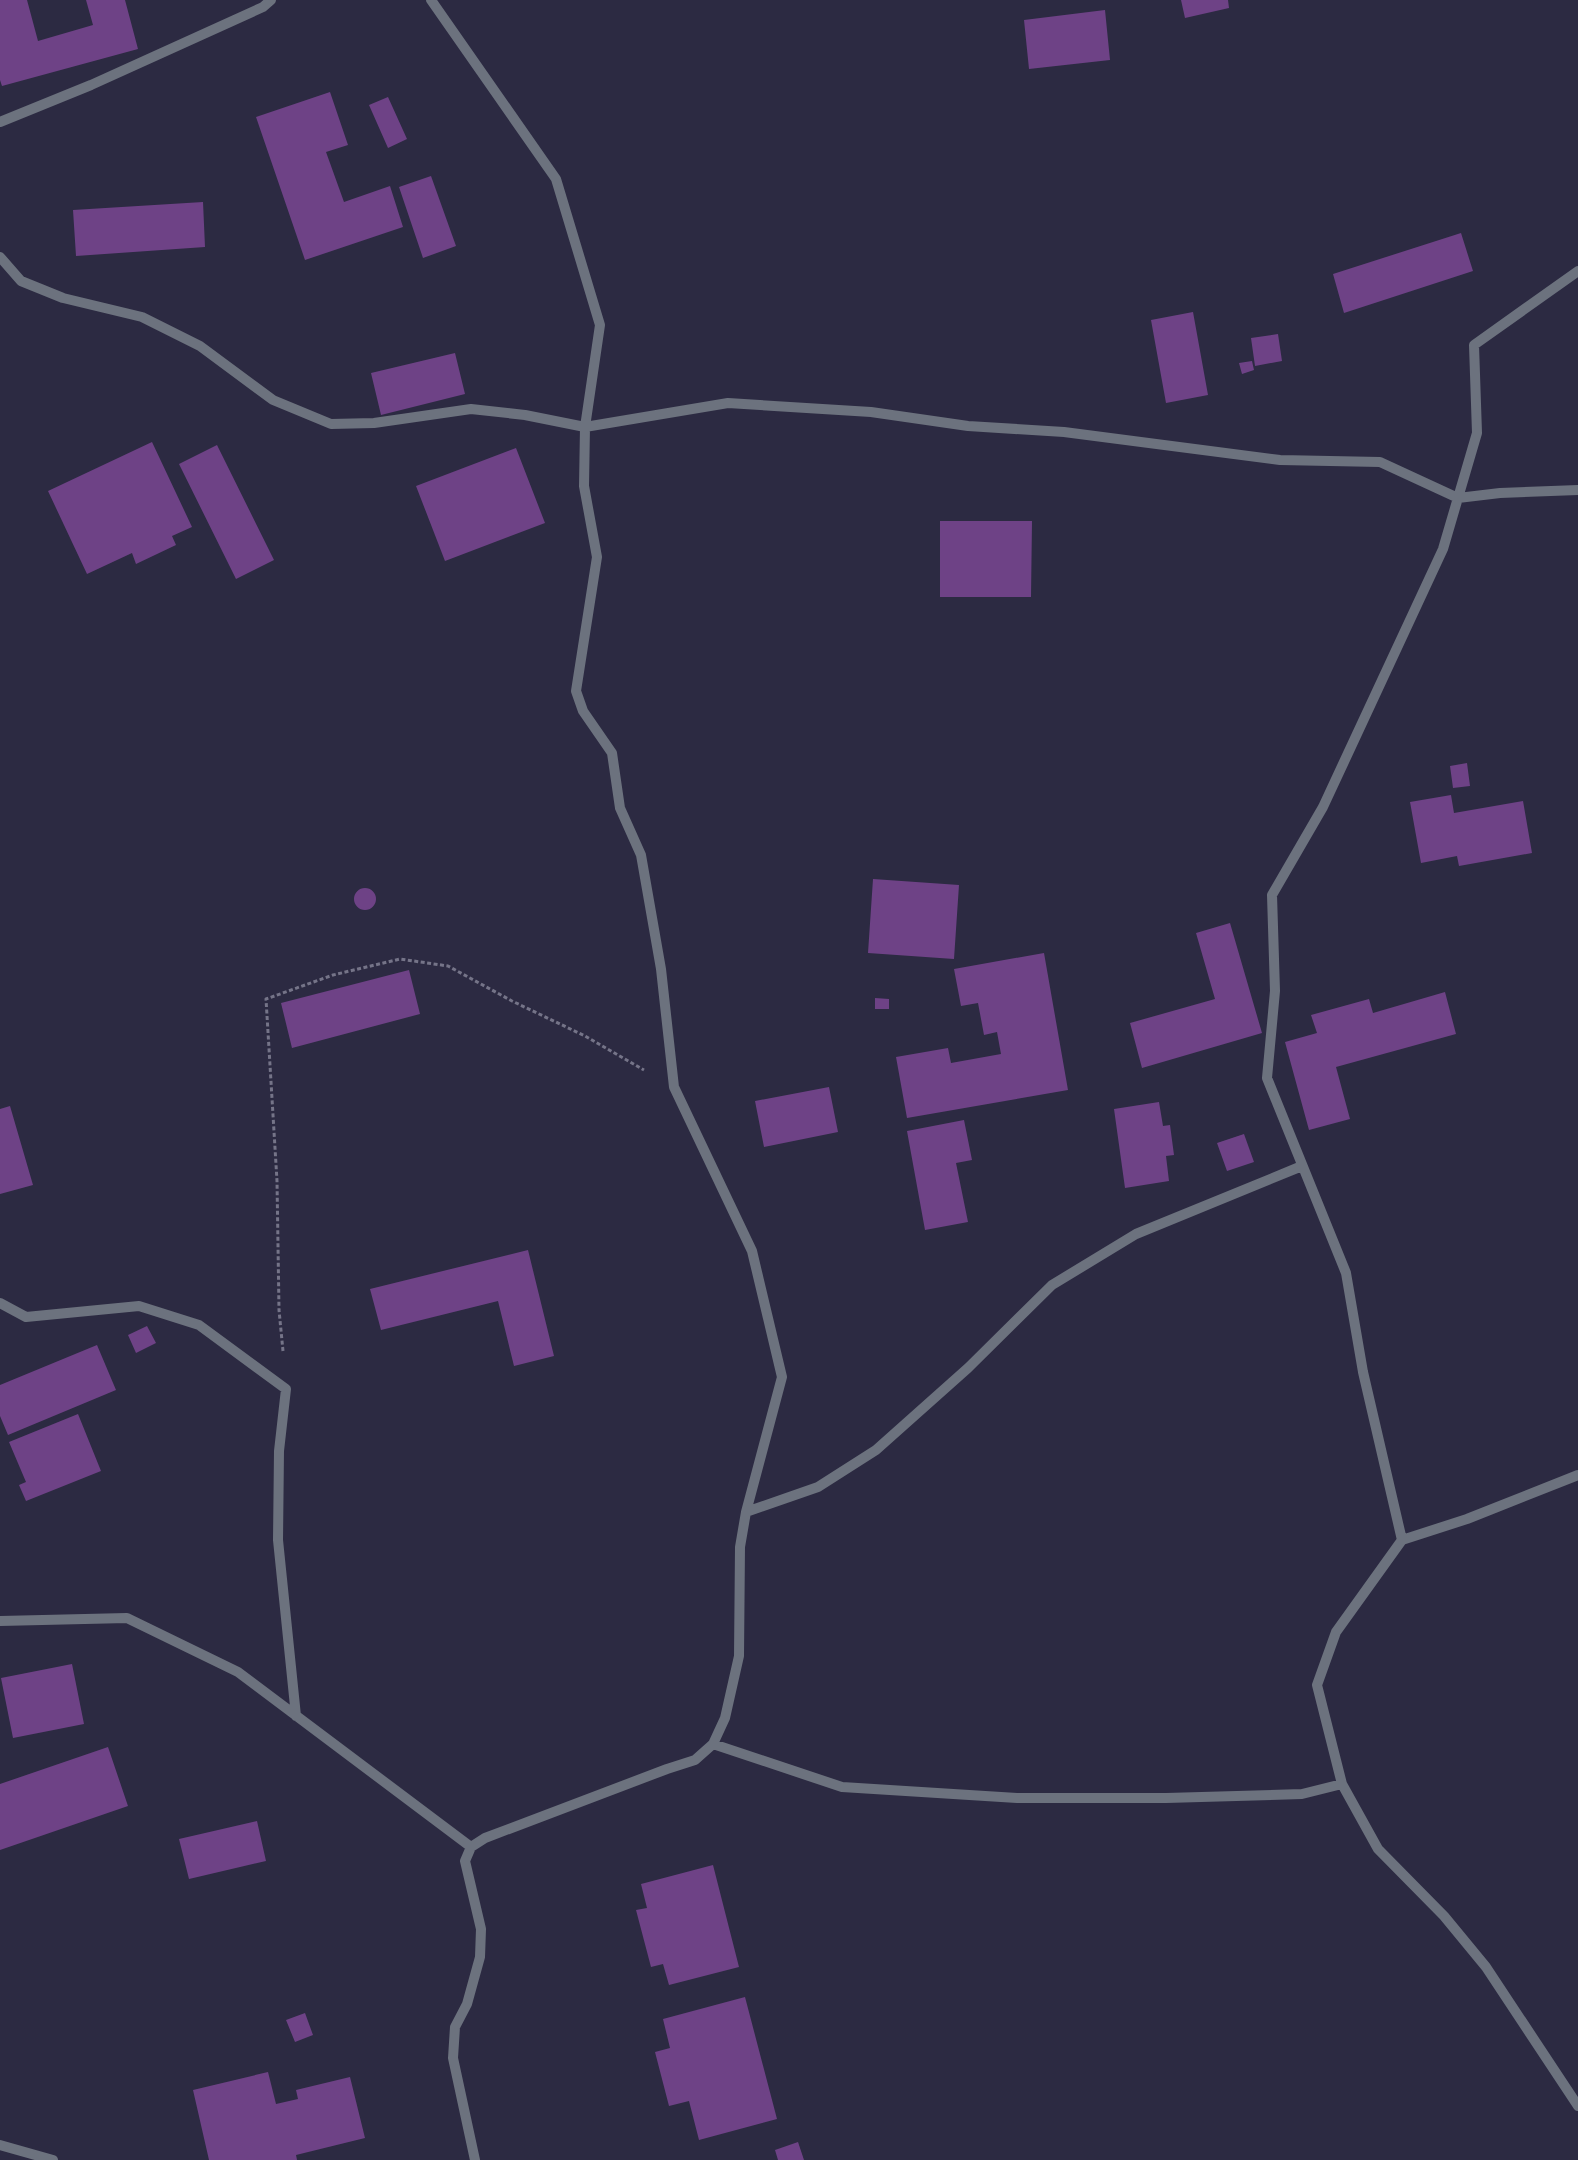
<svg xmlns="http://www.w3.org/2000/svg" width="1578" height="2160" font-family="'Varela Round',sans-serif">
  <rect width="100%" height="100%" fill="#2c2a42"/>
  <path fill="#6e4286" d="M0,0H27L38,41L93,25L86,0H125L138,49L2,86L0,80Z
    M1181,0H1228L1229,8L1185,18Z
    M1105,10L1110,60L1029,69L1024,20Z
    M330,92L348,145L326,152L344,202L390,186L403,227L305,260L256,117Z
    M388,97L407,139L388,148L369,105Z
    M431,176L456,246L423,258L399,187Z
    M203,202L205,247L76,256L73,210Z
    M1461,233L1473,271L1344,313L1333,274Z
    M1193,312L1208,395L1166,403L1151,320Z
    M1278,334L1282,361L1255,366L1251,338Z
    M455,353L465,394L381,415L371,373Z
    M1252,361L1254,370L1242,374L1239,363Z
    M152,442L192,527L172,536L176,545L136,564L132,553L87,574L48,491Z
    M217,445L274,560L236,579L179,464Z
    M516,448L545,523L445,561L416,486Z
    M940,521H1032L1031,597H940Z
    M1467,763L1470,786L1453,788L1450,766Z
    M1451,795L1454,813L1523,801L1532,853L1459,866L1457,856L1421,863L1410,802Z
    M873,879L959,885L954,959L868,953Z
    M354 899a11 11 0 1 1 22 0a11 11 0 1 1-22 0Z
    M1230,923L1262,1033L1142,1068L1130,1023L1215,999L1196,933Z
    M1044,953L1068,1090L907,1118L896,1057L948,1048L951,1063L1001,1054L997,1032L984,1035L978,1003L961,1006L954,969Z
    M409,970L420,1014L292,1048L281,1003Z
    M1445,992L1456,1034L1336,1067L1350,1119L1309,1130L1285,1042L1317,1033L1311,1015L1369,999L1373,1013Z
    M875,998L889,999V1009H875Z
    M829,1087L838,1132L764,1147L755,1101Z
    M1159,1102L1163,1126L1170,1125L1174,1155L1166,1156L1169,1181L1125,1188L1114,1109Z
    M10,1106L33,1185L0,1194V1109Z
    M964,1120L972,1160L956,1163L968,1222L925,1230L907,1131Z
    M1244,1134L1254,1162L1227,1171L1217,1143Z
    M528,1250L554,1356L514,1366L498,1301L381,1330L370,1289Z
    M147,1326L156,1343L136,1353L128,1335Z
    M97,1345L116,1390L8,1435L0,1416V1385Z
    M78,1414L101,1471L26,1501L19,1485L26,1482L9,1442Z
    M72,1664L84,1724L13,1738L1,1678Z
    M108,1747L128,1806L0,1850V1784Z
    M257,1821L266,1861L189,1879L179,1839Z
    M713,1865L739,1967L669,1985L663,1964L651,1967L636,1910L647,1908L641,1884Z
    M745,1997L777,2119L699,2140L689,2101L669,2106L655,2052L670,2048L663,2019Z
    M305,2013L313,2035L295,2042L286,2020Z
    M268,2072L276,2104L298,2099L296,2090L350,2077L365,2138L296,2155L297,2160H209L193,2090Z
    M798,2142L804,2160H778L775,2150Z"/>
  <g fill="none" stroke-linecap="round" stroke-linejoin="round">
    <path stroke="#757488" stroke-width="3" stroke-dasharray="4 2.5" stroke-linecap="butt" d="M283,1351L279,1310L277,1181L266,999L333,975L400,959L448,966L512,1001L585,1036L644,1070"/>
    <path stroke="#6c727e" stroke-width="10" d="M431,0L556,179L600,325L585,427L728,403L871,412L968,426L1064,432L1280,460L1380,462L1458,498L1500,493L1578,490
      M0,122L91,85L263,7L271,0
      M0,257L21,281L63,298L142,317L200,346L273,400L331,424L374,423L471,409L525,415L585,427L584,486L597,557L576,691L583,711L612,753L620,808L641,855L661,969L674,1087L752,1251L782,1377L746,1512L740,1547L739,1656L725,1718L713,1744L695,1760L667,1769L485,1838L471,1847L465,1861L481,1929L480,1957L467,2004L455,2027L453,2058L475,2160
      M0,1303L26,1317L139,1306L199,1325L286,1389L279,1451L278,1540L296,1716
      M1578,1475L1467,1519L1402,1540L1336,1632L1317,1685L1342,1784L1378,1849L1444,1916L1486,1967L1578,2106
      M746,1512L818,1487L876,1450L968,1368L1052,1285L1136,1234L1302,1166
      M1402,1540L1363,1372L1346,1273L1267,1078L1275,991L1272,895L1323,807L1443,549L1477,433L1474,345L1578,271
      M0,1621L127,1618L238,1672L471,1847
      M713,1744L842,1787L1017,1798H1166L1302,1794L1342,1784
      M0,2145L53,2160"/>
  </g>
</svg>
